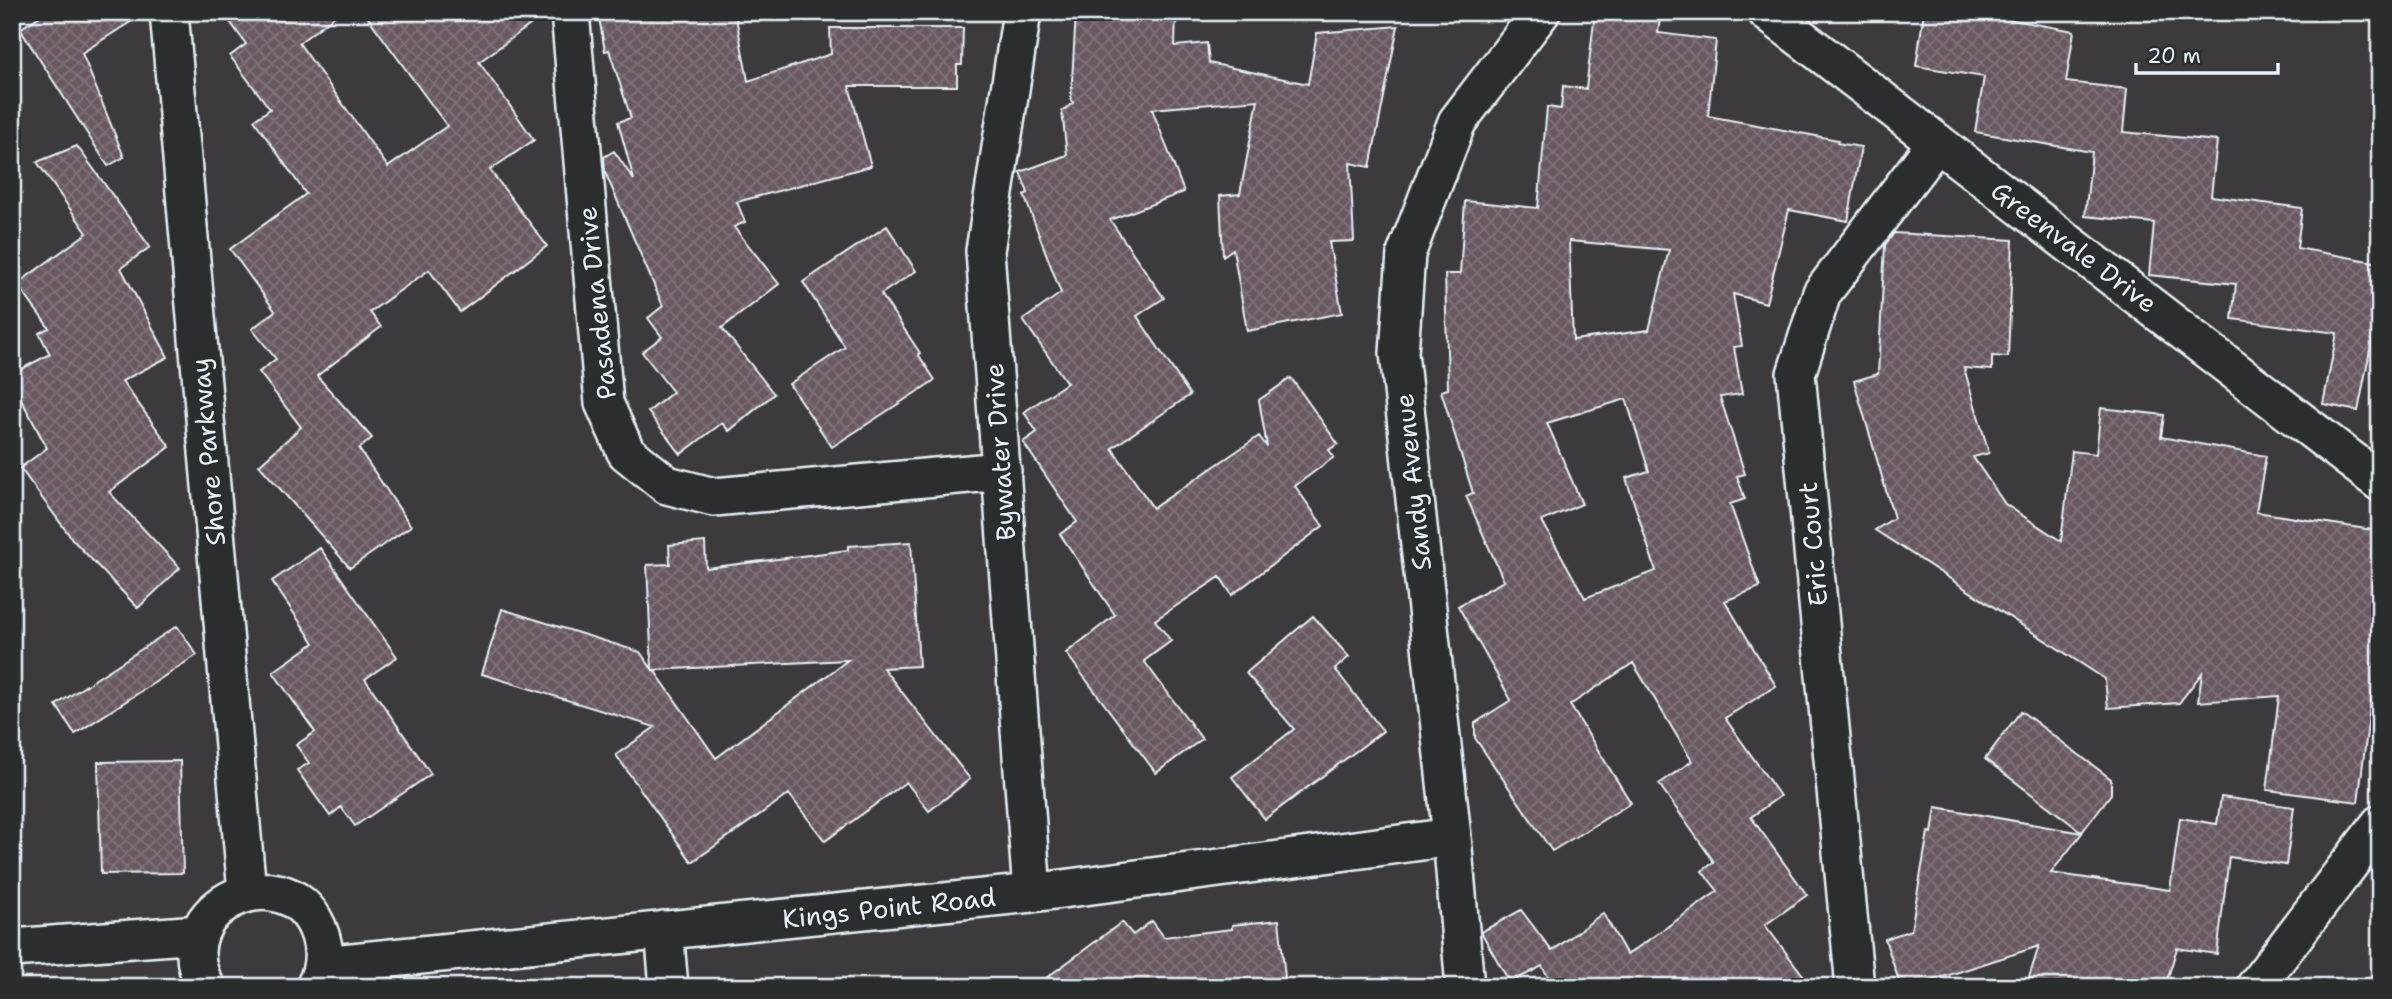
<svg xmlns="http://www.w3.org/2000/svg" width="2392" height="999" font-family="'Shantell Sans',sans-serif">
  <defs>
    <pattern id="building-cross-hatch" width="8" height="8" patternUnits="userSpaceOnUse" patternTransform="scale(1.75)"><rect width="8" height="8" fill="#695962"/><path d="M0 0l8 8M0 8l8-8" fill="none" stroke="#7e7179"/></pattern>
  </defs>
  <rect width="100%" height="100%" fill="#3d3a3e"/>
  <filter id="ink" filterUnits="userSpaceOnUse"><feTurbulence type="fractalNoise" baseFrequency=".0143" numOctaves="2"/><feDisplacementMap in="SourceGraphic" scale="14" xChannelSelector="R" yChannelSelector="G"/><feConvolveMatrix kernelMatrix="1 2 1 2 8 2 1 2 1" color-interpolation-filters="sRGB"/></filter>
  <g filter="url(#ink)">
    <path fill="url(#building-cross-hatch)" stroke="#e8f1f8" stroke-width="2" fill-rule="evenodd" d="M46,12H146L82,53L124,157L108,166L20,29Z
      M223,12H340L299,43L388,167L447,126L364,12H548L479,62L534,140L490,170L547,246L460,312L429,270L370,312L381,327L317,376L372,438L359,449L411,526L350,568L259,465L301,427L259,372L276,359L252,329L275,311L230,249L306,194L254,120L270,109L230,56L246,44Z
      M598,12H735L748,81L831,54L830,28H963L962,65H957V86H849L871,166L737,202L745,222L734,227L779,284L722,328L774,394L729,431L722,423L681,454L648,412L673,392L642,352L662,337L648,318L663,306L605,172L604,157L614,151L634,180L618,122L631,118L609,50L605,51Z
      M1076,12H1176L1175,46L1207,43L1209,63L1308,84L1317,33L1398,26L1370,167L1350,163L1354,241L1329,242L1342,313L1247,331L1233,249L1223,256L1220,196L1240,194L1258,100L1152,109L1184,192L1110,220L1164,298L1137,316L1190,395L1112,448L1153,508L1259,436L1267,447L1259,400L1291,378L1338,444L1329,450L1334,457L1295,486L1323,526L1232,595L1220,577L1155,620L1171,641L1144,661L1202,739L1156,773L1066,653L1115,615L1060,534L1077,522L1023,442L1037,432L1024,412L1067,383L1023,320L1061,293L1024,195L1028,193L1020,172L1067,155L1062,111L1073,103L1071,98Z
      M1595,12H1661L1658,33L1716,40L1708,116L1838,140L1837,143L1861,147L1848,221L1789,210L1766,303L1733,294L1742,346L1734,347L1742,394L1720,397L1745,474L1737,476L1745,499L1730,504L1760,587L1725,601L1776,686L1725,718L1780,796L1751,817L1807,895L1765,925L1812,987H1554L1542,966L1510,983L1481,932L1521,910L1552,951L1603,913L1627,955L1718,891L1702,871L1714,862L1659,784L1692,761L1633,663L1570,705L1631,803L1552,851L1475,738V723L1511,700L1458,606L1504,581L1466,496L1473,493L1441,391L1448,389L1445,274H1460L1465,201L1538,208L1547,107L1561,109L1563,86L1586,89ZM1569,241L1669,250L1649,330L1573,340ZM1626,399L1649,471L1626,478L1656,571L1585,598L1542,521L1582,504L1547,423Z
      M1924,12H1969L2074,31L2066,82L2127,89L2123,132L2217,141L2211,196L2302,208L2297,248L2380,263V300L2358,411L2323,404L2337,333L2232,319L2236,284L2149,275L2154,223L2085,216L2092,152L1975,132L1984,77L1916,66Z
      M77,146L150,247L121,268L168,357L122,381L170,447L109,492L180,568L138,608L73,540L20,468L47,448L12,382V374L50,354L39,333L49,328L17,284L87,233L37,162Z
      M887,226L916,271L881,294L920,353L918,354L935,380L832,447L789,384L845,347L803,282Z
      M1894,233L2013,240L2008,357L1992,356V370L1964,368L1989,453L1973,457L2005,504L2061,541L2072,451L2096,454L2101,408L2164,415L2161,437L2266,456L2256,512L2380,531V694L2372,692L2358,802L2267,790L2279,696L2198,702L2202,673L2179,703L2108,708L2105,679L1875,530L1894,518L1854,381L1878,374L1885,245Z
      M705,542L706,568L848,550V546L911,542L919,666L883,668L970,779L929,811L906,782L825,841L789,794L692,862L616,755L655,727L482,674L502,609L640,652L652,669L647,565L670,564L669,545ZM848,660L716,758L654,670Z
      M320,548L397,657L365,679L431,774L355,826L341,807L330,816L297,770L309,763L296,745L315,732L273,672L314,643L272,581Z
      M1313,616L1349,657L1335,669L1383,731L1265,819L1232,777L1294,729L1246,673Z
      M177,626L197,655L75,734L56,705Z
      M2021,711L2111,779V794L2082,832L1985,759Z
      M180,761L183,873L101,874L98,762Z
      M2221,797L2294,807L2286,865L2229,857L2217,954L2177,948L2165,987H2026L2039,946L1912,987H1901L1885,939L1911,930L1928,832L1932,833L1936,807L2082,833L2051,873L2170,890L2180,818L2217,824Z
      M1279,920L1286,987H1034L1122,922L1133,935L1152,921L1164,937L1232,929V925Z"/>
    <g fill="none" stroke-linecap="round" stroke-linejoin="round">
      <g stroke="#e8f1f8" stroke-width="42">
        <path id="street" d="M169,12L247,892
          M570,12L604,403L626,452L667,485L714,497L1002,471
          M1022,12L985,251L1032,893
          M1767,12L2380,482
          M664,930L669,987
          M12,948L199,934
          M323,965L1032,893L1452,837
          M206,987C159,905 292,848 320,935C326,953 324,970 315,987
          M1465,987L1452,837L1399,353L1406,254L1457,122L1541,12
          M1855,987L1796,374L1822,293L1937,142
          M2255,987L2380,824"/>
      </g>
      <use href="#street" stroke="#2a2d2e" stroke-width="37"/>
    </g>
  </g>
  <g text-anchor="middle" stroke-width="5" stroke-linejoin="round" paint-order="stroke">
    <g font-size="26" fill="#e8f1f8" stroke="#2a2d2e">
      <text transform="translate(2074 247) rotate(37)" y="9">Greenvale Drive</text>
      <text transform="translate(597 303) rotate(-96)" y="9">Pasadena Drive</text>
      <text transform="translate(208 452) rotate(-95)" y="9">Shore Parkway</text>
      <text transform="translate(1000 452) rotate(-94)" y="9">Bywater Drive</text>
      <text transform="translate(1413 482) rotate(-96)" y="9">Sandy Avenue</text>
      <text transform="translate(1813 544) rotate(-95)" y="9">Eric Court</text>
      <text transform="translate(889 908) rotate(-6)" y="9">Kings Point Road</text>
    </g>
  </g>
  <rect width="2392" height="999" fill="none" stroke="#2a2d2e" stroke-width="42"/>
  <rect x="21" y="21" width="2350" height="957" fill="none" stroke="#e8f1f8" stroke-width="2.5" filter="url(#ink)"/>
  <path d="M2136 63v10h142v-10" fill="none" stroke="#e8f1f8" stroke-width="3.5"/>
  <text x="2147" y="63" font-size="21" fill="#e8f1f8" stroke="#2a2d2e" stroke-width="5" paint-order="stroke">20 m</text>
</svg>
